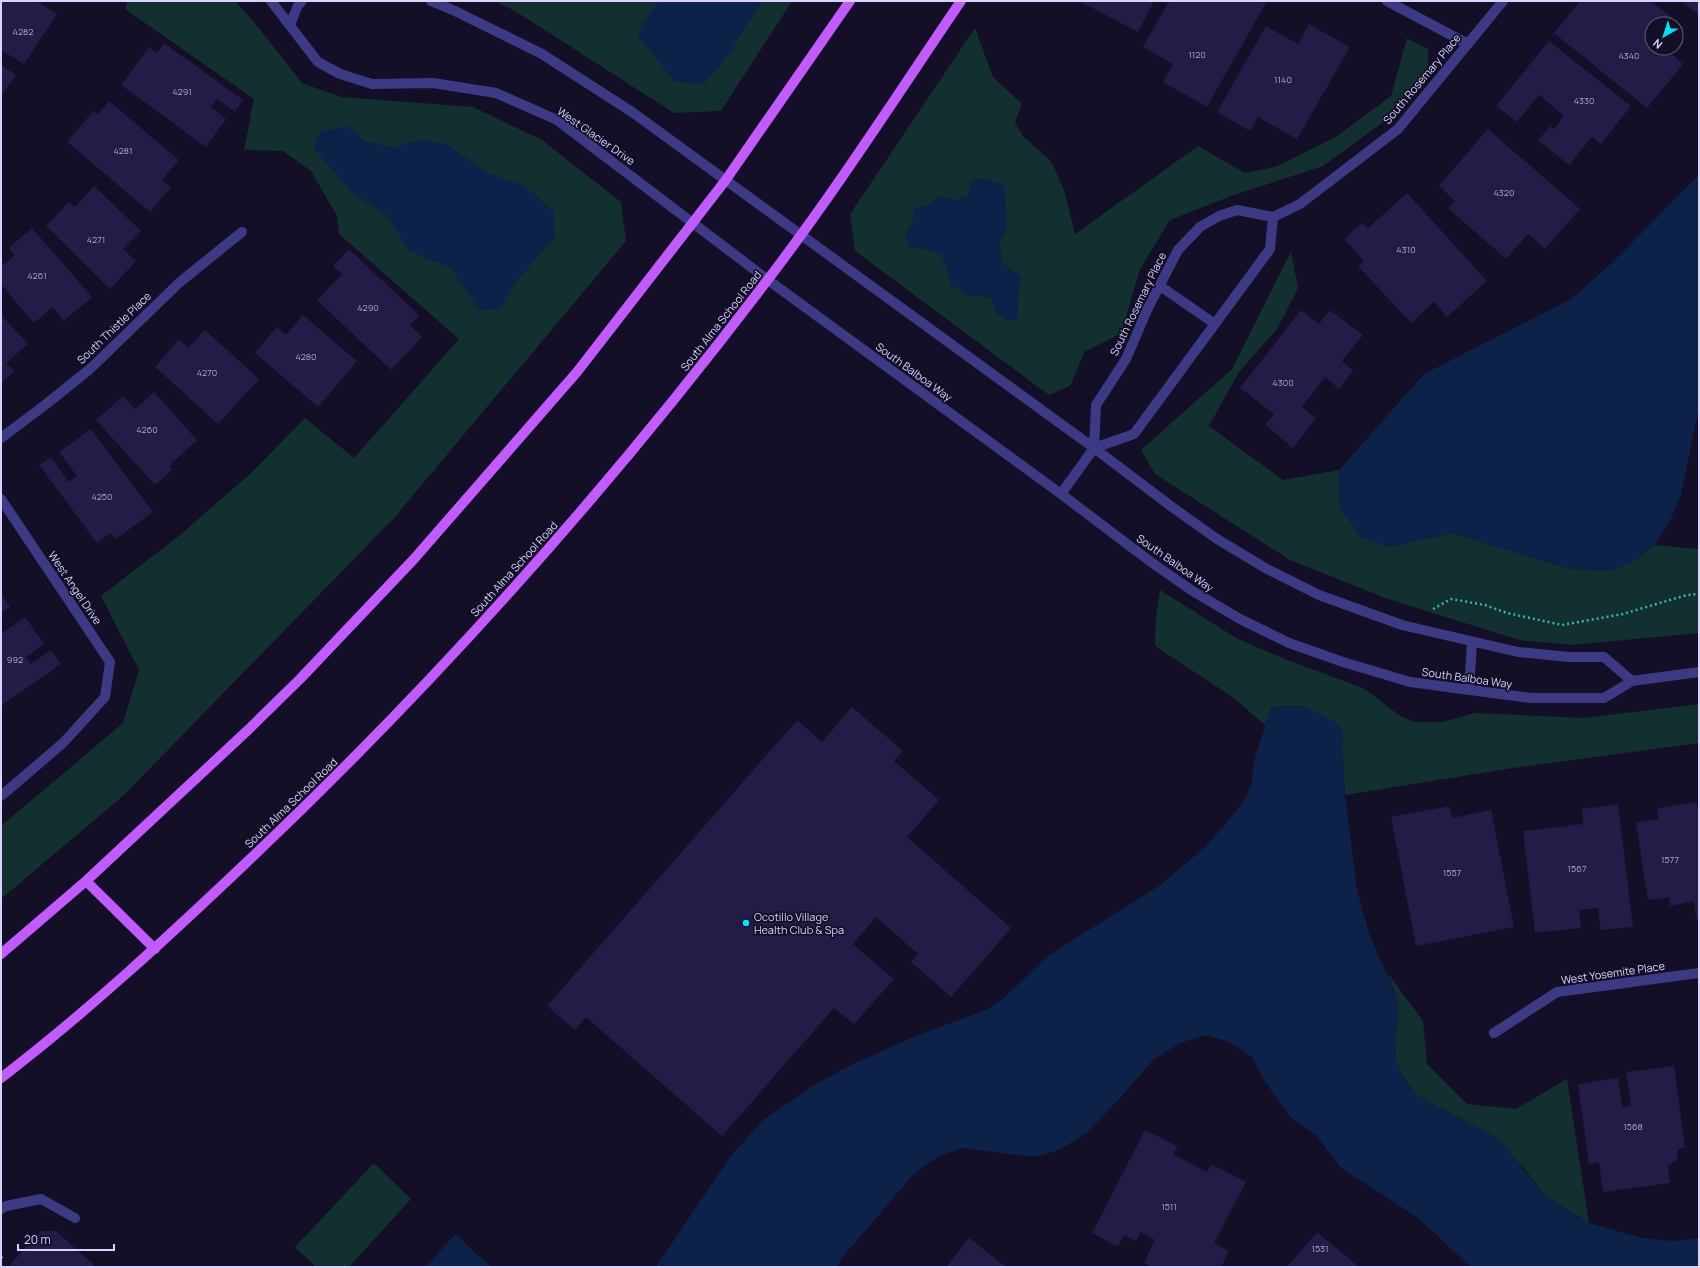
<svg xmlns="http://www.w3.org/2000/svg" width="1700" height="1268" font-family="Manrope,sans-serif">
  <rect width="100%" height="100%" fill="#130f26"/>
  <path fill="#12302f" d="M127,1H235L258,27L302,83L341,97L473,107L542,140L621,202L626,241L394,518L124,795L1,899V826L123,723L139,670L101,596L180,535L250,474L305,418L354,458L459,339L339,234L337,216L311,171L283,151L244,150L254,99L125,9Z
    M495,1H792L721,111L674,113L515,11Z
    M975,28L993,77L1022,104L1015,122L1023,136L1051,161L1064,190L1075,234L1198,146L1245,173L1275,167L1337,136L1391,96L1407,38L1428,49V74L1393,115L1323,166L1231,196L1170,220L1140,269L1121,334L1085,351L1070,386L1049,395L855,251L850,214Z
    M1291,251L1298,288L1277,329L1239,372L1209,426L1283,480L1339,470L1340,508L1388,547L1452,533L1571,569L1614,570L1634,561L1654,545L1699,549V633L1572,645L1519,640L1388,599L1290,560L1155,474L1141,450L1232,369Z
    M1160,590L1238,639L1285,659L1365,689L1400,716L1415,722H1443L1475,713L1584,718L1699,704V743L1513,768L1345,795L1342,748L1343,732L1305,706L1271,707L1265,725L1234,698L1155,646L1156,617Z
    M1387,972L1423,1021L1427,1064L1467,1104L1516,1109L1567,1079L1589,1223L1545,1196L1523,1167L1462,1119L1428,1102L1415,1093L1402,1075L1396,1061L1395,1039L1399,1017L1397,998Z
    M374,1163L411,1199L349,1267H316L295,1247Z"/>
  <path fill="#0c2248" d="M658,1H762L727,57L704,84L675,82L637,34Z
    M347,126L364,141L393,148L420,139L446,144L487,173L525,186L554,212L555,237L515,283L501,308L480,311L451,268L409,251L387,215L355,195L314,149L320,132Z
    M1699,175V407L1681,495L1670,521L1654,545L1634,561L1615,570L1571,569L1452,533L1388,547L1361,537L1340,508L1339,470L1424,374L1571,299L1612,263Z
    M985,178L1005,186L1007,228L1000,240L1002,263L1020,276L1017,320L1009,321L996,313L991,298L966,295L951,285L947,269L941,255L925,249L911,247L905,235L912,224L914,208L927,205L941,196L957,200L968,195L970,181Z
    M1305,706L1336,722L1343,732L1342,748L1345,795L1357,890L1370,936L1397,998L1399,1017L1395,1039L1396,1061L1402,1075L1415,1093L1428,1102L1498,1138L1545,1196L1589,1223L1642,1238L1674,1241L1699,1238V1267H1471L1417,1217L1341,1168L1316,1135L1291,1118L1263,1079L1252,1057L1229,1042L1206,1035L1180,1043L1152,1061L1122,1096L1087,1133L1059,1150L1034,1157L960,1148L936,1158L913,1175L842,1258L837,1267H656L730,1157L762,1121L812,1086L853,1064L918,1035L986,1010L1005,997L1049,955L1159,886L1203,849L1226,824L1245,798L1251,784L1255,757L1271,707Z
    M455,1234L491,1267H426Z"/>
  <path fill="#241b47" d="M1,1H37L57,14L24,64L1,50Z
    M1079,1H1154L1138,32Z
    M1169,1H1267L1207,107L1163,82L1173,64L1143,47Z
    M1580,1H1651L1684,28L1676,37V24H1652V48H1667L1666,49L1683,64L1647,108L1554,33Z
    M1682,1H1699V15Z
    M1309,24L1350,47L1297,139L1258,117L1250,131L1217,112L1266,26L1298,44Z
    M1549,41L1631,106L1601,144L1592,137L1569,165L1538,140L1550,126L1554,129L1564,116L1539,95L1517,122L1496,106Z
    M164,43L243,100L235,112L217,99L211,107L226,119L206,147L121,85L149,47L157,53Z
    M1,65L16,75L1,95Z
    M109,101L179,160L162,180L171,187L150,212L67,142L93,111L98,114Z
    M1488,129L1580,209L1545,249L1528,234L1506,259L1448,208L1455,201L1439,186Z
    M94,186L141,231L123,249L136,261L110,289L46,226L69,202L75,207Z
    M1407,193L1487,281L1447,317L1434,302L1411,323L1358,266L1364,261L1344,239L1362,223L1368,228Z
    M32,228L92,297L64,321L53,307L34,323L1,284V267L15,255L9,248Z
    M349,249L419,315L410,325L422,337L391,370L317,300L342,274L333,266Z
    M1301,310L1319,324L1330,310L1363,335L1342,361L1353,370L1339,389L1325,377L1302,407L1316,418L1293,448L1265,425L1274,414L1240,388Z
    M1,315L28,344L6,363L14,371L1,383Z
    M303,315L357,361L318,407L255,353L277,327L286,335Z
    M205,330L259,379L218,424L155,367L179,339L188,348Z
    M154,392L197,440L169,466L172,470L155,485L96,420L123,396L135,409Z
    M91,429L153,512L116,539L111,533L97,543L39,465L51,457L69,482L77,476L59,452Z
    M1,594L10,607L1,613Z
    M25,617L44,644L26,657L31,664L51,650L61,664L1,706V634Z
    M852,707L903,751L894,761L939,800L907,837L1011,928L951,997L911,962L918,954L876,917L853,944L894,979L854,1024L834,1008L722,1136L586,1017L575,1030L547,1006L797,720L822,742Z
    M1696,802L1699,814V921H1697L1694,901L1670,906L1669,897L1648,900L1636,823L1659,819L1657,808Z
    M1618,804L1633,927L1601,930L1598,908L1579,910L1581,928L1535,933L1523,831L1583,824L1582,809Z
    M1449,806L1452,818L1491,810L1514,927L1416,946L1391,817Z
    M1674,1066L1685,1147L1677,1150V1160L1668,1166L1670,1183L1603,1192L1599,1162L1589,1164L1578,1084L1618,1078L1622,1107L1631,1106L1626,1072Z
    M1145,1130L1177,1146L1173,1154L1207,1172L1211,1164L1246,1182L1214,1243L1229,1251L1221,1267H1152L1144,1263L1155,1240L1141,1232L1136,1241L1124,1235L1118,1247L1092,1233Z
    M41,1231H56L94,1265L93,1267H8Z
    M1317,1232L1359,1267H1287Z
    M969,1238L1006,1267H946Z"/>
  <g fill="none" stroke-linecap="round" stroke-linejoin="round">
    <path stroke="#2fb8b0" stroke-width="2.5" stroke-dasharray="2 3" stroke-linecap="butt" d="M1433,609L1451,599L1485,605L1507,613L1562,625L1623,614L1687,595L1699,594
      M1,1257L3,1259"/>
    <path stroke="#3d3a85" stroke-width="10" d="M271,1L318,62L340,74L372,84L433,83L496,93L557,120L768,280L1061,494L1151,562L1191,590L1240,619L1289,643L1343,662L1410,682L1531,698H1604L1632,681L1699,672
      M431,1L455,11L542,54L632,112L1094,448L1172,507L1217,539L1267,569L1319,595L1402,625L1518,652L1569,657H1604L1632,681
      M1387,1L1468,44
      M290,25L298,5L302,1
      M1160,286L1215,324
      M1,438L45,405L90,369L180,282L242,232
      M1094,448L1134,434L1270,249L1273,217
      M1061,494L1094,448L1096,405L1126,359L1147,310L1178,250L1200,227L1219,216L1237,210L1273,217L1300,204L1398,129L1503,1
      M1,499L110,662L105,697L63,743L1,796
      M1469,690L1472,643
      M1494,1033L1557,992L1699,973
      M1,1209L6,1206L41,1199L75,1218"/>
    <path stroke="#c25bff" stroke-width="10" d="M86,881L155,949
      M1,954L86,881L248,730L300,679L414,559L577,372L725,181L850,1
      M1,1078C87,1012 168,937 247,862C436,683 608,490 766,282C835,192 897,95 961,1"/>
  </g>
  <circle fill="#00e5ff" stroke="#130f26" stroke-width="1.5" cx="746" cy="923" r="4"/>
  <g text-anchor="middle" stroke-width="3.5" stroke-linejoin="round" paint-order="stroke">
    <g font-size="9" fill="#aca6d1">
      <text x="23" y="35">4282</text>
      <text x="1197" y="58">1120</text>
      <text x="1629" y="59">4340</text>
      <text x="1283" y="83">1140</text>
      <text x="182" y="95">4291</text>
      <text x="1584" y="104">4330</text>
      <text x="123" y="154">4281</text>
      <text x="1504" y="196">4320</text>
      <text x="96" y="243">4271</text>
      <text x="1406" y="253">4310</text>
      <text x="37" y="279">4261</text>
      <text x="368" y="311">4290</text>
      <text x="306" y="360">4280</text>
      <text x="207" y="376">4270</text>
      <text x="1283" y="386">4300</text>
      <text x="147" y="433">4260</text>
      <text x="102" y="500">4250</text>
      <text x="15" y="663">992</text>
      <text x="1670" y="863">1577</text>
      <text x="1577" y="872">1567</text>
      <text x="1452" y="876">1557</text>
      <text x="1633" y="1130">1568</text>
      <text x="1169" y="1210">1511</text>
      <text x="1320" y="1252">1531</text>
    </g>
    <g font-size="11" fill="#d9d4ff" stroke="#130f26">
      <text transform="translate(1422 79) rotate(-50)" y="4">South Rosemary Place</text>
      <text transform="translate(596 136) rotate(35)" y="4">West Glacier Drive</text>
      <text transform="translate(1138 304) rotate(-64)" y="4">South Rosemary Place</text>
      <text transform="translate(721 321) rotate(-52)" y="4">South Alma School Road</text>
      <text transform="translate(114 328) rotate(-44)" y="4">South Thistle Place</text>
      <text transform="translate(914 372) rotate(36)" y="4">South Balboa Way</text>
      <text transform="translate(1175 563) rotate(35)" y="4">South Balboa Way</text>
      <text transform="translate(514 569) rotate(-48)" y="4">South Alma School Road</text>
      <text transform="translate(75 588) rotate(56)" y="4">West Angel Drive</text>
      <text transform="translate(1467 678) rotate(8)" y="4">South Balboa Way</text>
      <text transform="translate(291 803) rotate(-44)" y="4">South Alma School Road</text>
      <text transform="translate(1613 973) rotate(-8)" y="4">West Yosemite Place</text>
    </g>
    <g font-size="11" fill="#d9d4ff" stroke="#130f26" text-anchor="start">
      <text x="754" y="921">Ocotillo Village<tspan x="754" dy="13">Health Club &amp; Spa</tspan></text>
    </g>
  </g>
  <rect width="1700" height="1268" fill="none" stroke="#d9d4ff" stroke-width="4"/>
  <g transform="translate(1664 36) rotate(219)"><circle r="19" fill="#130f26" stroke="#625e7d"/>
  <path d="M0-3L7 15L0 10L-7 15Z" fill="#00e5ff"/>
  <text y="-6" font-size="11" font-weight="bold" text-anchor="middle" fill="#d9d4ff">N</text>
  </g>
  <path d="M18 1244v6h96v-6" fill="none" stroke="#d9d4ff" stroke-width="2"/>
  <text x="24" y="1244" font-size="12" fill="#d9d4ff" stroke="#130f26" stroke-width="3" paint-order="stroke">20 m</text>
</svg>
